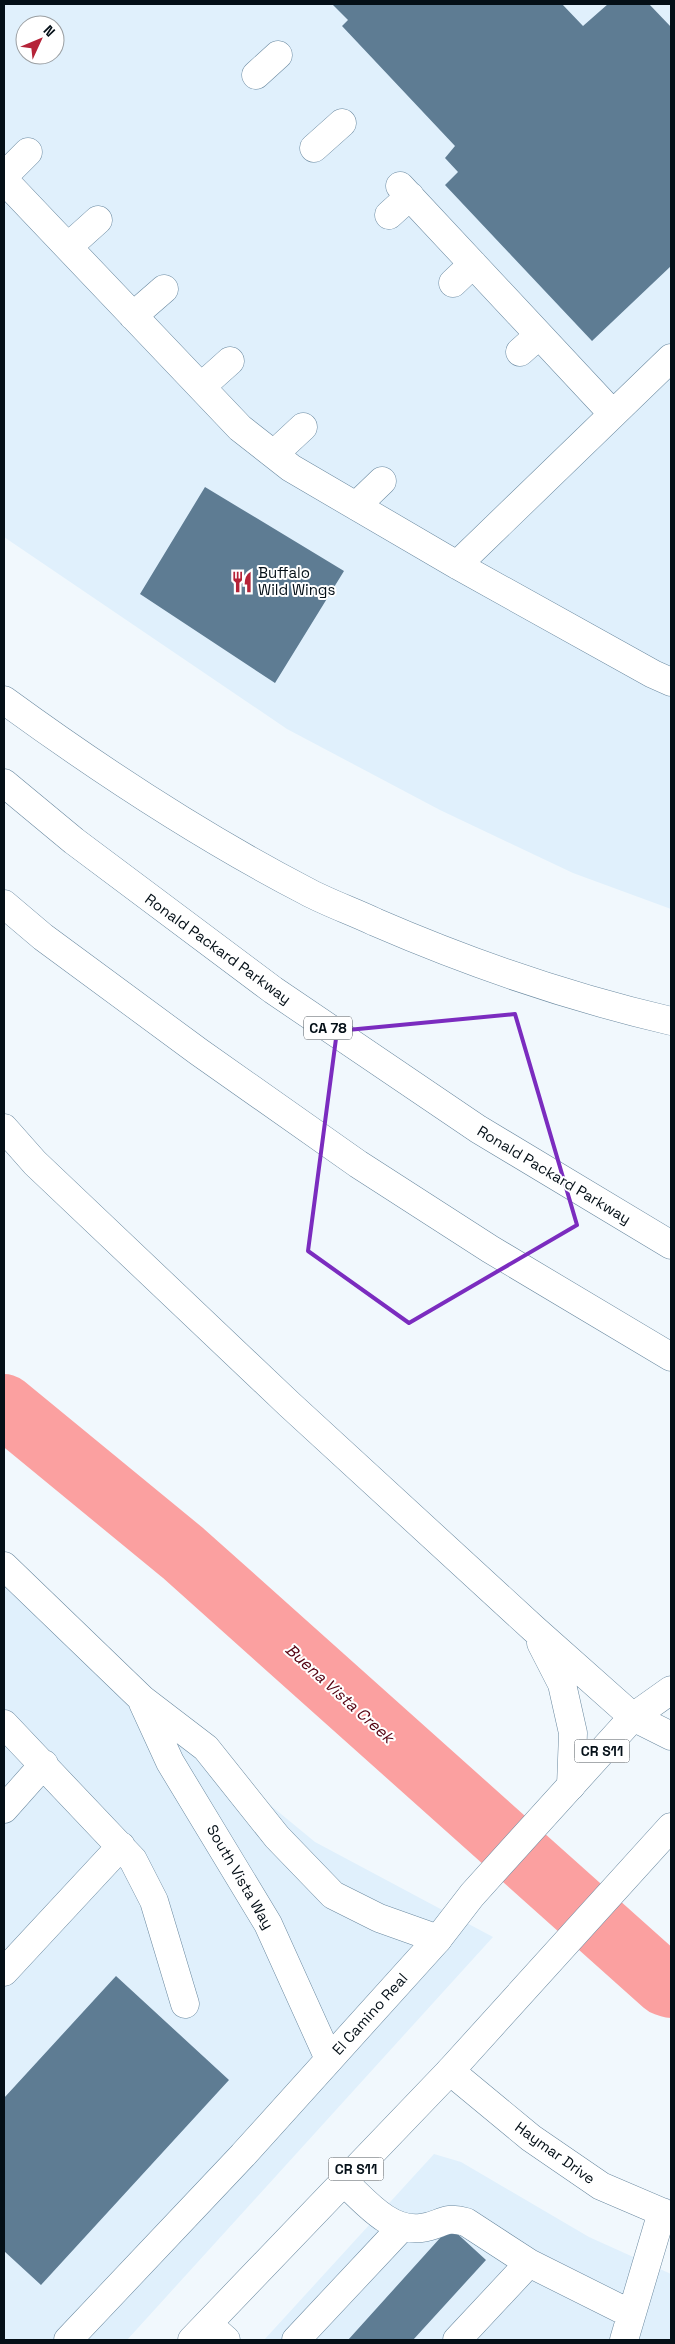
<svg xmlns="http://www.w3.org/2000/svg" width="675" height="2344" font-family="'Space Grotesk',sans-serif">
  <rect width="100%" height="100%" fill="#f1f8fd"/>
  <path fill="#e0f0fc" fill-rule="evenodd" d="M4,4H671V909L573,873L440,810L287,729L4,537ZM25,25H55V55H25Z
    M4,1586L315,1842L493,1937L127,2340H4Z
    M434,2154L461,2162L589,2237L671,2274V2340H264Z"/>
  <g fill="none" stroke-linecap="round" stroke-linejoin="round">
    <path stroke="#fba0a0" stroke-width="64" d="M4,1406L183,1553L665,1984L671,1986"/>
  </g>
  <path fill="#5e7c93" d="M332,4H562L583,26L608,4H649L671,27V266L592,341L445,185L458,172L445,158L455,146L342,26L348,20Z
    M205,487L344,571L275,683L140,594Z
    M116,1976L229,2080L41,2285L4,2251V2098Z
    M450,2227L486,2260L413,2340H348Z"/>
  <g fill="none" stroke-linecap="round" stroke-linejoin="round">
    <g stroke="#6a89a0" stroke-width="29">
      <path id="minor" d="M256,75L278,55
        M314,148L342,123
        M4,176L28,152
        M4,180L240,428L291,468L457,565L653,674L671,682
        M400,186L613,414
        M389,215L410,196
        M68,247L98,220
        M453,283L473,264
        M133,316L164,289
        M520,352L539,335
        M201,387L230,361
        M274,454L303,427
        M356,506L382,481
        M457,565L671,358
        M4,1566L142,1699L206,1748L277,1837L333,1895L379,1918L438,1939
        M143,1703L170,1762L268,1924L329,2059
        M4,1724L133,1860L154,1901L185,2004
        M4,1809L44,1764
        M4,1972L121,1846
        M450,2071L531,2138L601,2186L671,2216
        M344,2182C365,2201 389,2232 421,2228C441,2226 443,2215 466,2222L529,2263
        M208,2324L226,2340
        M296,2340L402,2227
        M457,2340L529,2263L631,2314
        M624,2340L662,2212"/>
    </g>
    <g stroke="#6a89a0" stroke-width="29">
      <path id="major" d="M68,2340L243,2155L438,1939L472,1895L633,1717L671,1690
        M192,2340L450,2071L671,1827"/>
    </g>
    <g stroke="#6a89a0" stroke-width="29">
      <path id="highway" d="M4,700C100,770 200,836 306,891C328,903 352,911 375,922C472,964 568,997 671,1021
        M4,783L74,841L273,990L478,1129L671,1245
        M4,904L43,937L199,1052L358,1164L490,1249L671,1357
        M4,1128L35,1163L289,1404L534,1629L633,1717L671,1736
        M541,1643L562,1684L573,1733L571,1786"/>
    </g>
    <use href="#minor" stroke="#fff" stroke-width="28"/>
    <use href="#major" stroke="#fff" stroke-width="28"/>
    <use href="#highway" stroke="#fff" stroke-width="28"/>
  </g>
  <path fill="none" stroke="#7b2cbf" stroke-width="4" stroke-linejoin="round" d="M515,1014L577,1225L409,1323L308,1251L337,1031Z"/>
  <defs>
    <g id="restaurant-bare" transform="scale(1.725)"><path d="M-5-6h1v4h1v-4h1v4h1v-4h1v5L-1.5 .5V6h-2V.5L-5-1ZM5-6V6H3V1.5H1.5Q1.5-4 5-6Z" fill="#b52338" stroke="#fff" stroke-width="2.5" paint-order="stroke"/></g>
  </defs>
  <g fill-rule="evenodd">
    <use href="#restaurant-bare" x="242" y="582"/>
  </g>
  <g text-anchor="middle" stroke-width="4" stroke-linejoin="round" paint-order="stroke">
    <g fill="#fff" stroke="#4f575d" stroke-width="1">
      <rect x="304" y="1016.5" width="48" height="23" rx="4"/>
      <rect x="574.5" y="1739.5" width="55" height="23" rx="4"/>
      <rect x="328.5" y="2157.5" width="55" height="23" rx="4"/>
    </g>
    <g font-size="14" font-weight="bold" fill="#040f17">
      <text x="328" y="1033">CA 78</text>
      <text x="602" y="1756">CR S11</text>
      <text x="356" y="2174">CR S11</text>
    </g>
    <g font-size="15" fill="#040f17" stroke="#fff" text-anchor="start">
      <text x="258" y="578">Buffalo<tspan x="258" dy="17">Wild Wings</tspan></text>
    </g>
    <g font-size="15" fill="#040f17" stroke="#fff">
      <text transform="translate(218 949) rotate(36)" y="5">Ronald Packard Parkway</text>
      <text transform="translate(554 1175) rotate(31)" y="5">Ronald Packard Parkway</text>
      <text transform="translate(240 1877) rotate(60)" y="5">South Vista Way</text>
      <text transform="translate(370 2014) rotate(-48)" y="5">El Camino Real</text>
      <text transform="translate(555 2153) rotate(36)" y="5">Haymar Drive</text>
    </g>
    <g font-size="16" font-style="italic" fill="#550312" stroke="#fff">
      <text transform="translate(340 1693) rotate(42)" y="6">Buena Vista Creek</text>
    </g>
  </g>
  <rect width="675" height="2344" fill="none" stroke="#040f17" stroke-width="10"/>
  <g transform="translate(40 40) rotate(46)"><circle r="24" fill="#ffffff" stroke="#9b9fa2"/>
  <path d="M0-4L9 19L0 12L-9 19Z" fill="#b52338"/>
  <text y="-8" font-size="14" font-weight="bold" text-anchor="middle" fill="#040f17">N</text>
  </g>
</svg>
